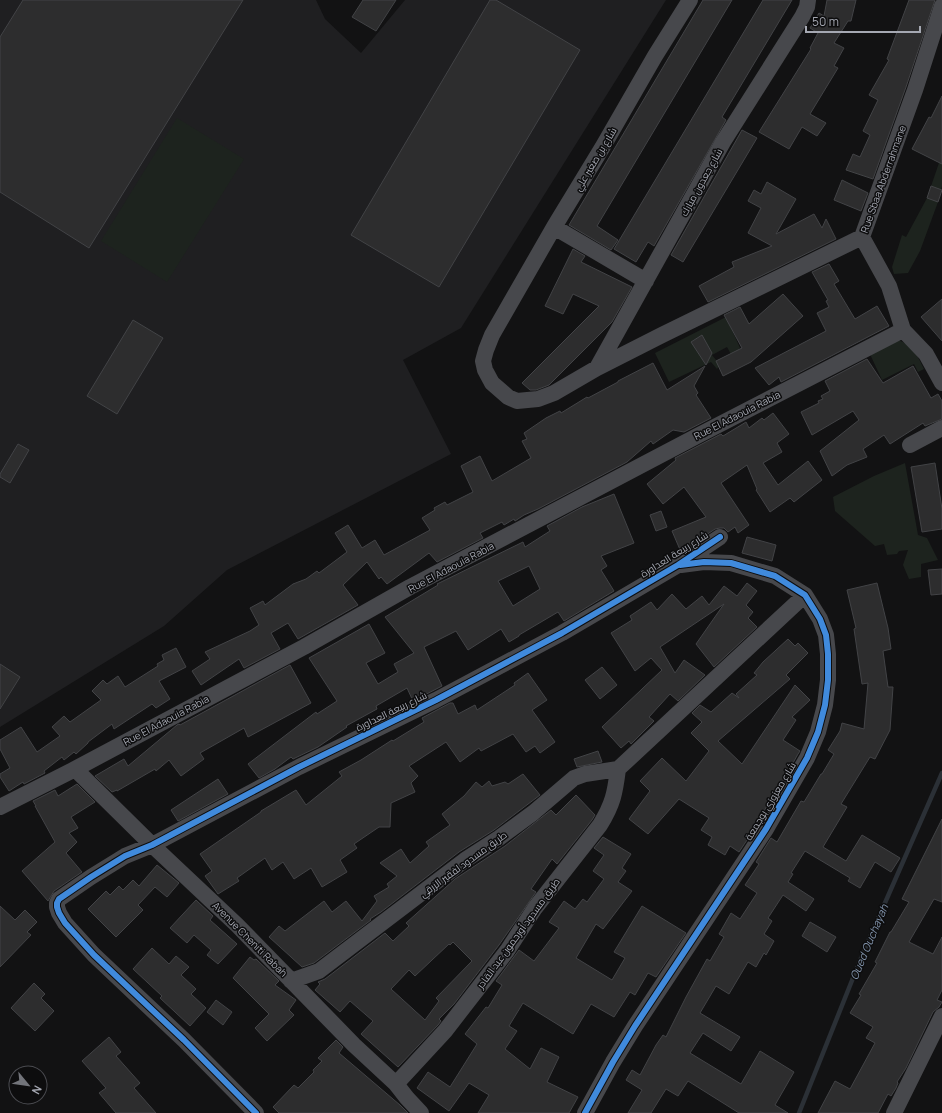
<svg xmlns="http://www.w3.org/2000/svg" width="942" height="1113" font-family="Manrope,Cairo,sans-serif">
  <rect width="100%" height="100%" fill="#121213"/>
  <path fill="#1f1f21" d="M0,0H316L325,19L361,53L405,0H666L461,328L403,360L451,454L227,570L164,626L0,727Z"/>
  <path fill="#1d231e" d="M177,118L244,159L167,282L101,241Z
    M942,154V186L938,202L920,251L908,273L894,274L892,267L902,235L906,237L927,198Z
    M726,317L740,348L732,356L727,347L712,355L720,365L717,369L711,362L669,382L655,353Z
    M895,339C915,346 915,351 924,369L918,372L914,364L882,380L869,352Z
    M905,463L918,535L927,538L938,560L921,564V577L909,579L903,565L908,550L899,551L897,554L887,555L884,544L875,546L835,511L833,497L874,476Z"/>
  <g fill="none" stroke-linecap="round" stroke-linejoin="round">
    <path stroke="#2b3036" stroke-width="4.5" d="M799,1113L863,953L942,773"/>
  </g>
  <path fill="#2d2d2e" stroke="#424346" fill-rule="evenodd" d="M23,0H243L89,248L0,192V37Z
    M363,0H396L376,31L352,17Z
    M490,0H496L580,50L439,287L351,235Z
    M703,0H732L597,226L618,240L611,250L569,225Z
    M763,0H792L722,117L726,120L654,246L648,242L636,262L614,249Z
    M827,0H856L851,21H848L834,43L844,48L834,66L838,68L810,114L826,123L817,136L802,127L789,149L759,132L811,49L810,48L818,33L810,28L819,13L824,16Z
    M909,0H935L906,87L873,179L846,170L853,154L860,157L870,135L863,131L878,100L869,95L889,60L887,59Z
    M942,96V164L912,149L929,117L931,118Z
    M742,130L757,138L683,262L671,255Z
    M842,180L868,193L861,211L834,200Z
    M767,182L796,199L776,234L814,214L822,228L826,219L836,239L708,302L699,286L734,267L732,262L772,246L748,233L761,208L748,201L754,190L761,194Z
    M931,186L942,190L938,202L927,198Z
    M573,249L585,256L581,262L632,287L612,322L549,385L536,390H530L522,383L599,306L573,294L563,314L545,306Z
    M829,264L839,281L834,284L855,319L877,306L889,326L781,382L779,377L769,385L755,368L826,331L817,313L829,307L826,301L828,300L812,272Z
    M783,294L803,316L751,362L723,376L716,361L742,348L724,315L740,307L749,324Z
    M942,299V341L921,317Z
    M133,320L163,338L117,414L87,396Z
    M702,335L712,353L706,365L691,342Z
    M867,359L883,383L913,366L931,398L938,394L942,401V419L925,426L923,423L890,444L884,435L863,449L867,457L847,465L832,476L820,451L859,420L853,411L812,435L801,412L819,403L818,401L823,399L821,396L830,391L825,381Z
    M653,363L667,390L705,366L694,386L698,393L696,395L711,418L684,432L673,430L653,444L651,441L627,462L538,509L524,515L515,521L514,519L504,525L502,522L480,533L483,538L437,562L429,553L387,584L381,577L379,579L367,562L343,585L358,605L298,639L288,623L271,633L280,649L244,668L239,659L201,685L192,671L210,659L205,652L250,631L259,625L250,608L263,601L265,605L293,584L306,579L317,571L319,573L347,552L335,533L348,525L362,548L375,540L384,555L430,530L422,518L435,510L434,508L445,502L447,505L473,492L461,466L480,456L492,481L531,458L522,441L527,439L524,433L546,418L560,411L561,413L587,397L588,398L618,382V381Z
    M773,413L789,434L777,443L782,452L763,463L778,485L808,461L822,480L794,502L790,498L770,512L756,490L757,489L747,465L721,483L749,525L738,533L735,527L728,532L724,528H720L715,529L681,552L672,531L706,517L684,487L663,504L647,484L676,460L675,458L721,434L723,436L746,422L749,428L762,418L764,420Z
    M18,444L29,450L10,483L0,477V474Z
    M935,463L942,509V529L922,532L911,467Z
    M614,494L634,543L601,556L607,566L601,570L614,591L564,621L558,612L519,635V636L509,642L501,629L468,650L456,631L424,647L442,686L413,701L407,688L376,706L377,709L346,726L347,727L318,747L293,759L291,757L275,769L259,778L248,764L316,712L317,714L337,701L309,658L369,624L385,653L366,663L378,684L398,672L394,664L414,653L385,617L438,585L437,584L523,542L525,547L550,531L547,526L582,507ZM529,566L540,589L513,606L498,581Z
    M661,511L667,527L656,531L650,515Z
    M747,537L776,545L772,561L742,553Z
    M942,569V594L931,595L928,570Z
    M747,583L757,591L746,605L753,612L748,618L757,627L714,667L696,644L724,604L660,647L675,673L684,660L705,675L678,701L670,694L649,717L654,721L631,744L629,741L621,748L602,727L662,670L651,658L635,671L611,633L632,620L630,616L651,602L657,610L672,594L686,609L702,596L709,605L724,586L737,596Z
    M877,583L888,628L891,649L883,651L888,687H893L890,730L875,759L870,757L841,804L847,807L823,847L846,861L862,835L900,858L891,872L875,862L860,888L848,881L850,878L805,851L791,873L793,874L788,882L814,899L806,911L783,895L768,918L772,921L764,934L774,941L766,955L764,953L756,967L748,962L729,994L716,986L700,1013L740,1037L731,1051L703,1033L690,1053L741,1084L760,1051L794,1072L775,1105L788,1113H739L688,1081L678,1096L666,1089L651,1113H628L642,1090L626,1080L632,1070L640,1075L656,1045L663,1035L666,1037L686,997L707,959L710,961L724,937L719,934L731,913L740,919L757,893L745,885L759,864L756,862L771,838L777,842L801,801L804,802L821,774H822L834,754L828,750L840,731L842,723L864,729L868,683L862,684L854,629L856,628L847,590Z
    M788,639L795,646L798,643L808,653L786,675L790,679L718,741L742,764L795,685L810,700L792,717L796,720L783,740L800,751L798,754L775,795L773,794L757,825L739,852L730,846L725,855L708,845L712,837L701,830L709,818L679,799L648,834L629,819L650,791L640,781L662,758L686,781L709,751L691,733L702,722L692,713L700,705L711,712L732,693L739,698L736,694L757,675L754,673L763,662Z
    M176,648L186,667L159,681L170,699L156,708L152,704L114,729L112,724L88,742V743L76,754L74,752L64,760L62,757L44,771L45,773L24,784L23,782L9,791L0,777V774L10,768L0,749V740L21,727L37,752L60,736L52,727L64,716L70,722L101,700L92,691L103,680L107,684L118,676L125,687L158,666L157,664L164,660L162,655Z
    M0,664L20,677L0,709Z
    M290,665L311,703L248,737L244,728L200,753L204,759L181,776L169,760L156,771L155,769L117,791V790L112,792L95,776L124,759L128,766L177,725L179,724L180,725Z
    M602,667L617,685L600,699L585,680Z
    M528,673L547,700L532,710L555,742L540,753L535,746L526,752L513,734L481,751L479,748L460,762L446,742L409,766L418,776L411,783L415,792L391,803L390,827H379L354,844L357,848L340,860L347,872L322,887L311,868L294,879L283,862L272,870L265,858L237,878L239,881L218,894L205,876L212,871L200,854L261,812V811L296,790L306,805L342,776L339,772L361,760L392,740L393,741L424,722L422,718L450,703H453L458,714L475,705L477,710L515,685L514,683Z
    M598,751L602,762L577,767L574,759Z
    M523,774L540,795L494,830L459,852L381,912L370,919L371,920L314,963L302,967L269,937L279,926L285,931L324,901L332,912L346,901L362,921L377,901L374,896L389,887L387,884L397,876L380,863L401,849L410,863L429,846L426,842L450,825L442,814L464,796L476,782L482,787L489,781L492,786L505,782L508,784Z
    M218,779L228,794L178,821L171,810Z
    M77,784L95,802L71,817L78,828L69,833L77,842L66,853L82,872L54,891L48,901L22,871L55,842L35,806H36L33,801L55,790L58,796Z
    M576,795L595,815L592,820L557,864L552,859L531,889L536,892L499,945L454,1004L439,1019L441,1021L438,1025L398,1067L361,1034L373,1021L350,1001L340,1012L315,990L320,984L318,982L325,979L385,933L393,941L409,926L406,923L455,879L505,846L551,810L556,815ZM453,942L472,961L436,998L439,1001L425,1020L391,989L409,970L415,976L449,944L450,945Z
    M942,819V902L934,899L909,942L933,954L942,937V990L937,1000L942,1002L939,1007L933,1012L906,1068L897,1082L898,1083L896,1088L891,1096L888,1094L878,1113H818L835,1081L850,1089L875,1043L866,1038L873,1027L850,1013L861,995L859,994L877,963L875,962L890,932H891L909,902L902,899Z
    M603,837L631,854L622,868L626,871L618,882L632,891L603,929L596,924L576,958L612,980L625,958L614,952L642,906L686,933L656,977L648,973L635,995L630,992L614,1017L591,1004L573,1034L523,1003L509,1026L517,1031L505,1049L530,1069L541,1048L559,1057L547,1082L578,1097L569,1113H478L489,1095L469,1083L449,1111L417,1088L428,1072L450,1087L477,1044L465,1034L486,1007L488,1008L502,985L496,981L519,950L534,961L559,928L549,922L564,901L575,909L583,899L587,902L604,879L593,871L604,855L594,848Z
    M157,865L179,883L167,897L155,887L138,905L143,910L116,937L88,909L106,891L110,895L119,886L123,890L133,880L139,886Z
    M196,900L213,916L210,920L237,944L218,964L207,955L211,950L194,935L187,943L170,928Z
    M0,906L15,920L25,910L37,922L27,932L31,935L0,967Z
    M810,922L836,937L827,952L802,936Z
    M152,948L169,964L176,956L189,967L181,975L196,989L191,994L206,1008L190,1026L160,998L162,996L133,969Z
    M250,957L254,960L256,959L279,981L275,985L296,1000L289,1010L294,1015L267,1041L255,1028L269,1014L233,978Z
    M34,983L45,994L41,998L54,1011L35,1031L11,1008Z
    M216,1000L232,1012L223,1025L207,1012Z
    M109,1037L121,1052L116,1056L140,1083L134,1088L156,1113H116L99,1093L106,1088L82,1061Z
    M336,1040L343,1047L339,1053L400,1105L408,1113H279L273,1107L294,1085L298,1088L314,1072L313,1070L322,1061L318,1058Z"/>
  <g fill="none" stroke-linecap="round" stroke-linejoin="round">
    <path stroke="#47484c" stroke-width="16" d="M942,6L915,90L862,237L889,286L903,330L926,354L942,383
      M554,227L492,335L486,350L483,361L485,370L492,383L508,397L517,401L538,399L554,393L597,368L662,335L862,237
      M646,281L554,227L602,148L655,56L690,0
      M597,368L723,142L802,17L807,7L808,0
      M910,445L942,428
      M75,769L152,845L237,925L354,1045L396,1084L407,1098L421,1113
      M618,769L805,595
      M0,807L75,769L304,647L410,587L699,435L903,330
      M291,981L319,971L465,860L499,838L533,813L574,778L585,774L618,769
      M396,1084L445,1031L507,951L535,908L600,825C613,804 615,793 618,769
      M256,1113L184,1040L94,955L65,923L59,913L57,907V903L59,899L91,877L125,856L152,845L299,767L436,700L562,633L678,565L720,537
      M585,1113L613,1062L635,1026L766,829L807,758L818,732L825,705L828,680V654L826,635L820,619L805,595L775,576L731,563L704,562L681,565
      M894,1113L942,1016"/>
    <g stroke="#0d0d0e" stroke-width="8">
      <path id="cycleway" d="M256,1113L184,1040L94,955L65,923L59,913L57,907V903L59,899L91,877L125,856L152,845L299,767L436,700L562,633L678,565L720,537
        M585,1113L613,1062L635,1026L766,829L807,758L818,732L825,705L828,680V654L826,635L820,619L805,595L775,576L731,563L704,562L680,565"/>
    </g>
    <use href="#cycleway" stroke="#408adc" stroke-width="6"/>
  </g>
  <g text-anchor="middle" stroke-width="3" stroke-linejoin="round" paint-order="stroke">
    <g font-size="10" fill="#a5a8b2" stroke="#0d0d0e">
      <text transform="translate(595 159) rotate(-59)" y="4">شارع بن صغير علي</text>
      <text transform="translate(883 179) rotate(-70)" y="4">Rue Sbaa Abderrahmane</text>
      <text transform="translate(701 182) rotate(-61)" y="4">شارع جعدون مبارك</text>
      <text transform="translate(737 415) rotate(-27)" y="4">Rue El Adaouia Rabia</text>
      <text transform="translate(674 554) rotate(-32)" y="4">شارع ربيعة العداورة</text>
      <text transform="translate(451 567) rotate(-28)" y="4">Rue El Adaouia Rabia</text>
      <text transform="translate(391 711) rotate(-26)" y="4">شارع ربيعة العداورة</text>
      <text transform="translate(166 720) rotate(-28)" y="4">Rue El Adaouia Rabia</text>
      <text transform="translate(770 801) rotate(-59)" y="4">شارع معزوزي بوجمعة</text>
      <text transform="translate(463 864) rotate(-36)" y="4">طريق مسدود لفقير الزرقي</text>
      <text transform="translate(518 933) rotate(-54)" y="4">طريق مسدود أورحمون عبد القادر</text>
      <text transform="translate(250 939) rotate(45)" y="4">Avenue Cheniti Rabah</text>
    </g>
    <g font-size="11" font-style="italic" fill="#8092aa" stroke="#0d0d0e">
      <text transform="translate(869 942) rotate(-67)" y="4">Oued Ouchayah</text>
    </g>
  </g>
  <g transform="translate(28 1085) rotate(119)"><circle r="19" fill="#0d0d0e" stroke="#4a4b50"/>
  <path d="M0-3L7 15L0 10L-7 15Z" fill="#72747a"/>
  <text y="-6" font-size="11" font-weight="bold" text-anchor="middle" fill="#a5a8b2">N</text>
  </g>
  <path d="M806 26v6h114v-6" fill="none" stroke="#a5a8b2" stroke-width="2"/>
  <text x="812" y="26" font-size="12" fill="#a5a8b2" stroke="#0d0d0e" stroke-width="3" paint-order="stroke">50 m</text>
</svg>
